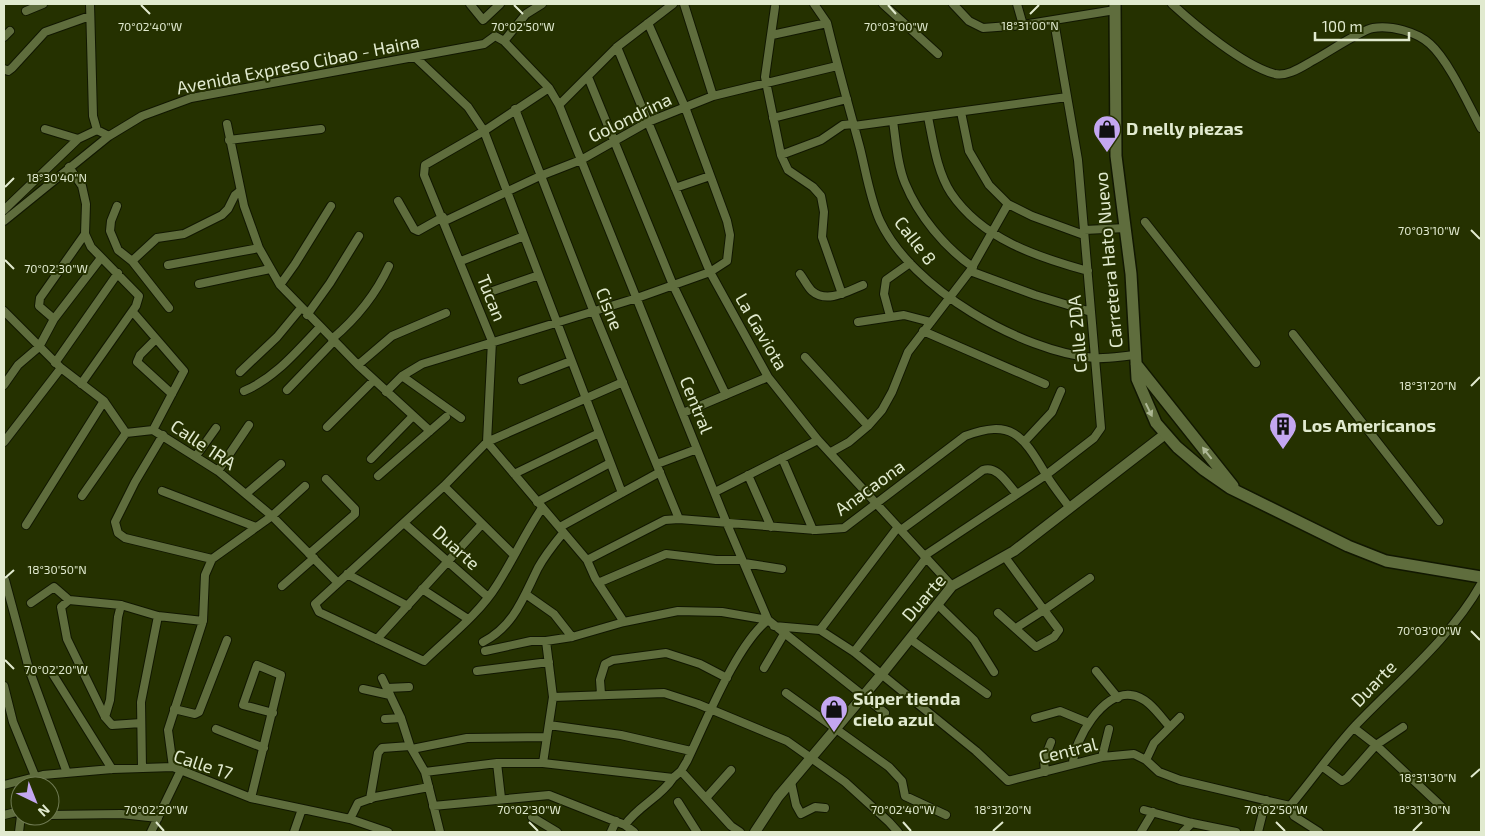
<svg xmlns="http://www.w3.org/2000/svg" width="1485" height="836" font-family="'Exo 2',sans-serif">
  <rect width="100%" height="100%" fill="#253100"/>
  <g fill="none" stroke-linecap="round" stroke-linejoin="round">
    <g stroke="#111701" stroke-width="10">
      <path id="minor" d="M90,4L93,116L97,130
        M470,4L483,20L500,4
        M684,4L713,96
        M814,4L827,23C837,65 849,107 860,148C866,172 870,199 880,221C912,289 1021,351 1094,358C1107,359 1122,356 1136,355
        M883,4L938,54
        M953,4L969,21L983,28L1023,25L1115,10
        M1017,4L1023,25
        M1172,4C1196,26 1244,66 1275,74C1288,77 1303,66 1314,60C1327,53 1361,30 1373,28C1391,25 1417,32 1430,44C1449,61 1469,106 1481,128
        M775,7L765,77L781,155L788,170L813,187L821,196L824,212L822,237L842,294
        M26,11L43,4
        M772,35L827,23
        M4,37L10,31
        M504,41L526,14L542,4
        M617,47L710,272L768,377L818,440L952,586
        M415,57L468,107L484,131L622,493
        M4,69L8,71L12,68L45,32L90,16
        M588,77L673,285L726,395
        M549,88L484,131L425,165L424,175L492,341L487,442L587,560L595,578L624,622
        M559,105L617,47L673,4
        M515,109L593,310L679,519
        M961,112L969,151L989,185L1008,204L1032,216L1084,235
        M928,117C933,141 937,172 951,193C982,239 1037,257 1088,271
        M773,118L847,99
        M893,121C896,141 897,164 905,183C918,215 945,248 973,267
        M227,124L244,206L259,248L280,285L358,365L430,431
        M854,126L1067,97
        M45,129L78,139L97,130L109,136
        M229,140L321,129
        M781,155L821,140L843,125L854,124
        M69,167L82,186L86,204L85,234L91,247L139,296L136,306L81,384
        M675,188L710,176
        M398,201L414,229L418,231L443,217
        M117,206L111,221L110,231L118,250L132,261L169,308
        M4,210L78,139
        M4,221L109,136L142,116L191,98L484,44L495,36L504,41L549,88L559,105L727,524L768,620L885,713
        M445,221L540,176L581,160L648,122L713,96L837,66
        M1145,222L1256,363
        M1084,230L1126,228
        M132,261L157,238L184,234L222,215L228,209L235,195L240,191
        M461,261L524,236
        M168,265L259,248
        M970,271L1035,295L1091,312
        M800,274C804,279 807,286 812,291C827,304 848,291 863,285
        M199,284L270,269
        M280,285L295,264L331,206
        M487,293L539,275
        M4,311L61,368L104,401L126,433L153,430L218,471L272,516L338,583
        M133,312L184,371L153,430
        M307,315L330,283L359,236
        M890,316L884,294L886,280L910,263
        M54,319L39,306L40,298L85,234
        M858,322L904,315L931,322
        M923,331L1045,384
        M1293,334L1439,521
        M156,339L140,355L137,362L172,394
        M332,339C357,318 375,296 389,266
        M805,357L868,426
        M55,363L118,273
        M358,365L392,336L446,313
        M240,372L277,337L301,308
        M402,376L461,418
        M522,380L571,361
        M4,385L18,365L39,347L54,319L101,258
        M287,390L334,341
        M244,391C275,378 297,351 320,327
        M386,392L402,376L422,364L637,298L710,272L727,261L730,235L727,221L685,107L648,23
        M683,413L768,377
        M327,427L374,380
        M163,435L135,482L115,522L118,533L125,538L212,559L272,516L305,486
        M1025,441L1052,412L1061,391
        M4,442L61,368
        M831,452L849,442L868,426L882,410L892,392L908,352L970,271L1008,204
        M196,456L216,428
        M782,458L813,530
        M371,459L413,416
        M657,464L697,449
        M218,471L249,425
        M514,474L599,433
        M748,475L771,527
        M378,476L446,417
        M444,486L514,555
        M162,491L256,527
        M715,492L818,440
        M247,493L281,464
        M82,496L126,433
        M537,502L610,463
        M542,508C525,533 513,560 497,585C479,614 449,637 424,661L319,612L315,604L444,486L487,442L623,382
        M404,523L488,597
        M26,525L104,401
        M560,527L660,472
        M901,530L983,470C998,465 1008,485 1017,494
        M309,554L355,514V509L326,479
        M924,556L1046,475L1094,438L1101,428L1078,160L1054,21
        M1005,557L1044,610L1090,578
        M587,560L665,520L679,519L816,530L844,528L965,436C1011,419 1022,434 1045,473C1052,485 1061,496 1070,508
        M744,563L782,569
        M347,574L408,606
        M5,580L29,669L67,773
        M598,583L666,554L716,560H742
        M282,586L314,558
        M422,589L468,619
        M527,595L554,614L572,637
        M31,603L54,587L69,600
        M937,604L974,640L994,672
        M998,613L1036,647L1054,637L1059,630L1044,610L1016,628
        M774,626L820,630L854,652L976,751L1008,781L1102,757L1134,754L1146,760L1159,772L1180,780L1290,806
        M820,630L898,527
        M377,639L482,524
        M910,639L987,694
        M483,642C514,626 523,598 538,568C545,555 554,544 563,533
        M485,651L531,641H546L572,637L624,622L678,611L722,612L768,620
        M854,652L926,558
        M764,668L784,634
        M477,671L549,662
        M1096,671L1118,698
        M52,673L112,769
        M382,678L401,718L410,746L425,772L440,832
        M4,686L13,722L35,776
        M387,688L409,687
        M363,689L390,695
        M786,693L889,767L902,781L905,796L946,815
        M601,694L600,680L605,664L613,660L666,653L700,664L727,678
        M553,697L664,693L698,704L787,741L845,782L889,822L898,832
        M174,709L195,714L199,712L227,640
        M105,717L110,700L118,617L121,605
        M1035,718L1060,711L1089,723
        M385,719L401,718
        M141,723L112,725L105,717L67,639L61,607L69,600L121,605L158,616L203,621
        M549,725L621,735L691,751
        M1354,728L1376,745L1443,808
        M216,729L264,748
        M412,749L467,738L547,737
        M1102,757L1109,729
        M1146,760L1154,743L1180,717
        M497,763L501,798
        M543,763L553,697L546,641
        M1073,763C1074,740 1103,691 1131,695C1148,697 1159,715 1169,726
        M173,767L168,730L203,621L205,575L212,559
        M1323,767L1342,781L1347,778L1376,745L1403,727
        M142,768L141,702L158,616
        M681,771L731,826L740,832
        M425,772L497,763H543L673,778L681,771L687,761C706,722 736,645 768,620
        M1045,772L1044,760L1051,742
        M791,782L796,805L801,814L815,807L825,808
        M4,785L43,775L112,769L173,767L251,798L350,819L388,832
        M251,798L281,675L257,665L243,705L273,713
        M706,798L731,770
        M370,799L378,753L382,748L410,746
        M678,802L697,832
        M433,806L549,795L625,825L634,832
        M1290,806C1312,780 1332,751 1355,726C1398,681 1450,639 1481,584
        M1290,806L1294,816L1319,832
        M1144,810L1192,823L1236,832
        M4,815L20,811
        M50,815L121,814L158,818
        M532,817L557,832
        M350,819L358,803L375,797L429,787
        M625,825C638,806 661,797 673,778
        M19,832L21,816
        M151,832L181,770
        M294,832L302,809
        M611,832L616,821
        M1141,832L1153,812
        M1183,832L1192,823
        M1258,832L1266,800"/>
    </g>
    <g stroke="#111701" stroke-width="12">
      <path id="tertiary" d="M755,832L778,797L881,675L952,586L1014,551L1164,435"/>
    </g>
    <g stroke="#111701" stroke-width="14">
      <path id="secondary" d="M1115,4L1116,156L1131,274L1137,379L1156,423L1177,447L1204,470L1230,488L1348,546L1386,561L1481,577
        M1136,364L1233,486"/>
    </g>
    <use href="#minor" stroke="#5f6d3d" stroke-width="8"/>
    <use href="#tertiary" stroke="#5f6d3d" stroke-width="10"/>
    <use href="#secondary" stroke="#5f6d3d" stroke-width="11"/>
  </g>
  <defs><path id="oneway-solid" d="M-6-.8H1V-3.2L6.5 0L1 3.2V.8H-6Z" transform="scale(1.25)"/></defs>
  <g fill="#adb895">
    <use href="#oneway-solid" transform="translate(1149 410) rotate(64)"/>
    <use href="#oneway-solid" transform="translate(1207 453) rotate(-128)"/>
  </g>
  <path fill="none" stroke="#e1eacf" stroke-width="2" d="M141,5L150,14M514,5L523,14M888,5L896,14M1030,14L1039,5M5,187L14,178M1471,230L1480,239M5,260L14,269M1471,386L1480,377M5,578L14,570M1471,631L1480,640M5,660L14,669M1471,777L1480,769M156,822L164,831M529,822L538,831M903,822L911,831M1276,822L1285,831M993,831L1003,822M1413,831L1422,822"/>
  <defs>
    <g id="shop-pin" transform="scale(1.4375)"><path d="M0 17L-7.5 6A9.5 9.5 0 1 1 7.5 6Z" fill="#c4a7f1" stroke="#253100"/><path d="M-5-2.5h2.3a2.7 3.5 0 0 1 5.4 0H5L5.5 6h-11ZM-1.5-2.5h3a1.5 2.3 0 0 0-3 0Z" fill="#111"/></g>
    <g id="building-pin" transform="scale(1.4375)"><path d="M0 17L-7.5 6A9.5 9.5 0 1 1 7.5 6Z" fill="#c4a7f1" stroke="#253100"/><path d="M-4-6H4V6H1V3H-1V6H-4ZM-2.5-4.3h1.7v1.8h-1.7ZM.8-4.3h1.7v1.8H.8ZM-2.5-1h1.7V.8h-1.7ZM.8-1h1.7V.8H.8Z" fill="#111"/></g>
  </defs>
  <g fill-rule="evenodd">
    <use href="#shop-pin" x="1107" y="129"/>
    <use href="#building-pin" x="1283" y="426"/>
    <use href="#shop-pin" x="834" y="709"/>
  </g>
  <g text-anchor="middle" stroke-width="4" stroke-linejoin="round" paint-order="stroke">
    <g font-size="18" fill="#e1eacf" stroke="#253100">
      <text transform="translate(298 65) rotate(-11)" y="6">Avenida Expreso Cibao - Haina</text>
      <text transform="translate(630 118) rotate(-26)" y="6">Golondrina</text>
      <text transform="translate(915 241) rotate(52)" y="6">Calle 8</text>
      <text transform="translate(1109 260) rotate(-95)" y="6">Carretera Hato Nuevo</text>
      <text transform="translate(491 298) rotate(68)" y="6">Tucan</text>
      <text transform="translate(609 309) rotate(68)" y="6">Cisne</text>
      <text transform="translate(761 332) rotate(60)" y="6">La Gaviota</text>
      <text transform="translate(1078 334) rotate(-95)" y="6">Calle 2DA</text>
      <text transform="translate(696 405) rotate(68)" y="6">Central</text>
      <text transform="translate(203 445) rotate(34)" y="6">Calle 1RA</text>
      <text transform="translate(870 488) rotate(-36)" y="6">Anacaona</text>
      <text transform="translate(456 548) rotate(42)" y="6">Duarte</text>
      <text transform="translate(924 598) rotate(-49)" y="6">Duarte</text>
      <text transform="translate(1374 684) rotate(-46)" y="6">Duarte</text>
      <text transform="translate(1068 751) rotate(-14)" y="6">Central</text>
      <text transform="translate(203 765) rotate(18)" y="6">Calle 17</text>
    </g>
    <g font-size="18" font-weight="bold" fill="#e1eacf" stroke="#253100" text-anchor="start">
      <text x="1126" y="135">D nelly piezas</text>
      <text x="1302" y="432">Los Americanos</text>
      <text x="853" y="705">Súper tienda<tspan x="853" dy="21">cielo azul</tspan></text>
    </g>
  </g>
  <g font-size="12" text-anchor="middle" fill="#e1eacf" stroke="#253100" stroke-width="4" stroke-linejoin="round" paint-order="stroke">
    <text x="1030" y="30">18°31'00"N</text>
    <text x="150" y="31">70°02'40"W</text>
    <text x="523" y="31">70°02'50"W</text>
    <text x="896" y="31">70°03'00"W</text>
    <text x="57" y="182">18°30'40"N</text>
    <text x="1429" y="235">70°03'10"W</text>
    <text x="56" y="273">70°02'30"W</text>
    <text x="1428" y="390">18°31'20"N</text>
    <text x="57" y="574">18°30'50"N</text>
    <text x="1429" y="635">70°03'00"W</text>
    <text x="56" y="674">70°02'20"W</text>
    <text x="1428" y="782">18°31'30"N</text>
    <text x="156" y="814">70°02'20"W</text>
    <text x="529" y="814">70°02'30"W</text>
    <text x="903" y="814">70°02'40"W</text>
    <text x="1276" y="814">70°02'50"W</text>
    <text x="1003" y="814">18°31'20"N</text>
    <text x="1422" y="814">18°31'30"N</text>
  </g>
  <rect width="1485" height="836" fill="none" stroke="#e1eacf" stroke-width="10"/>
  <g transform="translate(35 801) rotate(137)"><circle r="24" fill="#253100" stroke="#707b53"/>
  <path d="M0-4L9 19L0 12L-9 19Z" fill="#c4a7f1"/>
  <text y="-8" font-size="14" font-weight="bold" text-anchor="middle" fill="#e1eacf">N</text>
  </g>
  <path d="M1315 32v8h94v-8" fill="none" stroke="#e1eacf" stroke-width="2.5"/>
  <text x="1322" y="32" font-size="15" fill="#e1eacf" stroke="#253100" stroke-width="4" paint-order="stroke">100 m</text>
</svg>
